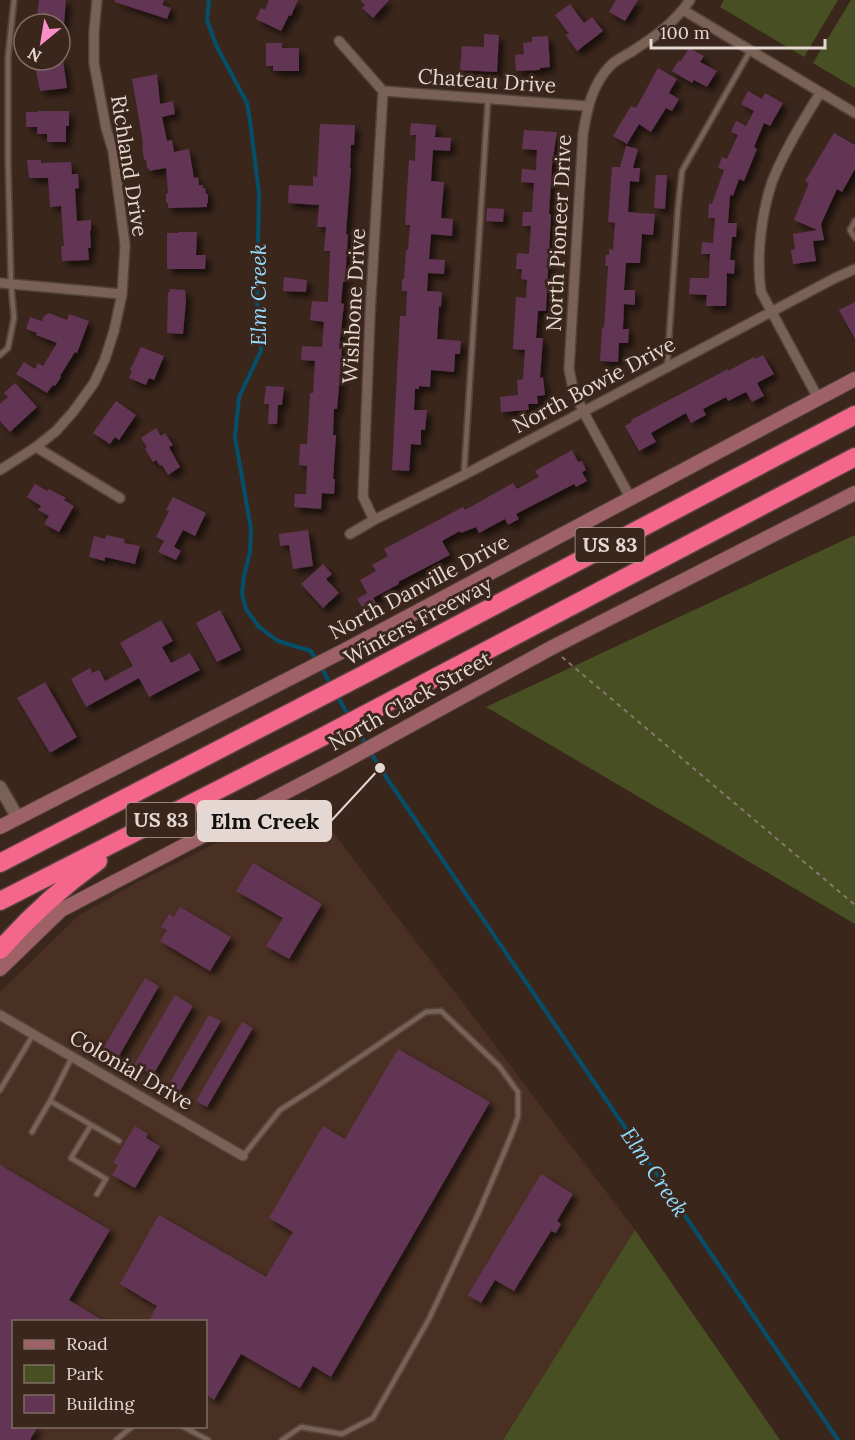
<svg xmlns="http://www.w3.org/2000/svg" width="855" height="1440" font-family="Lora,serif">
  <defs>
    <filter id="shadow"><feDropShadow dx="5" dy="5" stdDeviation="3" flood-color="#0009"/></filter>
  </defs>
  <rect width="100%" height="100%" fill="#3b261c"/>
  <path fill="#4a3023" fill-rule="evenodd" d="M307,798L635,1230L503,1440H0V992L78,916L138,882ZM14,1322H206V1426H14Z"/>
  <path fill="#485023" d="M724,0H838L804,57L720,7Z
    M851,0H855V88L813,63Z
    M855,535V924L486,707Z
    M635,1230L780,1440H503Z"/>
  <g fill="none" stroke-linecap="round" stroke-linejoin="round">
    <path stroke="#04506b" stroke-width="4" d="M209,0L207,20L216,45L247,103L250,121L259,193L257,303L261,331V351L239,397L235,437L251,529L250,552L244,576L242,593L246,609L259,627L278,641L311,651L317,661
      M321,667L332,687
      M337,696L350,718
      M356,727L380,768L838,1440"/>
  </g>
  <path fill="#633554" filter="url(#shadow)" d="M39,0H66L64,24H45V18L37,17Z
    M115,0H164L162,5L171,8L167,19L115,2Z
    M269,0H298L291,16L289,15L281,31L256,19L261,8L265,10Z
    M360,0H389L373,18L362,8L365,5Z
    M616,0H638L625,21L609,12Z
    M570,4L584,23L592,17L603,31L577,51L565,34H569L555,15Z
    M484,34L499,35L497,72L460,70L462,46L484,47Z
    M548,36L550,67L540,68V70L516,71L515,55L524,54L523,43L532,42V37Z
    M266,43H282V48H299V71H273V66H266Z
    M689,48L704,56L700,62L717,71L707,87L694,80L692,83L672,71L679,60L681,61Z
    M34,60H63L67,88L40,91Z
    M658,68L677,79L669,93L679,99L672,111L666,108L651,132L639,124L627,144L613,136L631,106L636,108Z
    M157,74L160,104L173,101L175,114L162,117L167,141L172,140L174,152L189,149L194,178L198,177L199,185H203V188H205L206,194H208V203H207V207L168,208V203H166V194L168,193L166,168L149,171V168L147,169L146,160H144L142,147H143L142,137L132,79Z
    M748,91L762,99L765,93L783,103L770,126L764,123L754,147L757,149L744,181L739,179L733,196L730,195L728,223H737L736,237H732L730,260H735L734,274L727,273L726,306H706L707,295L689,294L690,278H709L710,254H701L702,242L713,243L715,218H708L709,203L712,204L724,170L718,168L722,157L727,159L738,135L731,132L736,121L746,126L754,111L741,104Z
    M38,111H69V126H66V142H47V134H37V127H26V112H38Z
    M411,123L436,125L435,137L451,138L450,151L433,150L431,181L444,182L441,218L453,219L452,236L431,234L429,259L445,260L444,274L428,273L427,291L442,292L441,307H439L437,339L461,341L460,354H455L454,372L431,370L430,387L419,386V389H415L414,410H427L425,430H421V445L411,444L409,471L392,470L400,316H406L407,291H402V279H404L406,250H408L410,225H405L409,160L415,161L416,135H410Z
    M320,124L355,125L354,145H351L350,168H351L346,234H348L345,282H343L341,303L344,304L339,348L342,349L339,387L337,409H334L333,435H336L333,479H335L334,494L322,493L321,509L294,507L295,494H306L307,466L299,465L300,444H307L310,393H313L315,361L301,360L302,346L322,347L324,322L310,320L312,301L328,302L330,251H324L326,227H317L319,205L288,203L289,185L313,186V176L317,177Z
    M524,130L557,132L552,166L549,214H551L546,311H538L536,338H543L540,378L543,377L545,395L537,396L538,404H528L529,410L501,412L500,397L518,395L517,380L523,379L525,350L513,349L516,297L526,298L527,280L521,279L522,269H516L517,253L529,254L531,226H522L523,212H532L534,183L521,182L522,169L536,170L537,150L522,149Z
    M834,133L855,145V169L842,192L837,189L821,224L824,240L813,241L816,261L793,264L791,250L795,249L793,234L817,230L794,220L809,183L805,181Z
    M626,146L638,149L633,168H640L639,182L630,181L628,212L655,214L653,235L642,234L640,263H626L624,290H635V305L624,304L623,329H629L628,343H619L618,362L600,361L602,327L604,328L608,266H605L606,255H609V249L613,250L615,223L608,222L612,167H620Z
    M27,160H41V163L71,162L72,174H78L79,188L75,189L77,221L91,220V231H90L91,248H88L89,260L62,261L61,246H64L61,206L50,207L48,178H29Z
    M656,175H667L665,209L654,208Z
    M487,208L504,209L503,222L486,221Z
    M179,232H197L196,255H206L205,269H167V233H178Z
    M284,277L307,280L306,292L283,291Z
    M170,289L185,290L186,301L183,334L167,333L168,292H170Z
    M855,302V339L839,310Z
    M49,313L67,320L69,314L89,321L77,353L75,352L60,376L61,377L55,386L53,385L47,393L16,374L24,362L35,369L38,363L43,366L57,343L36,335L37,333L26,329L30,317L42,321L44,316Z
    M141,347L164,356L154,380L149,378L146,385L129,378L132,371L130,370Z
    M763,355L774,374L757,383L764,396L752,402L746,392L728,401L726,397L703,409L706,415L691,423L686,413L651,433L656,442L639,451L625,426L632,422L631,420L728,369V371L754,357L755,359Z
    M15,383L37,407L10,432L0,421V404L8,397L4,393Z
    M266,386L284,387L282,405H278L277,424H268L269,404H264Z
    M116,401L136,415L119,440L115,437L110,444L93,433Z
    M156,428L161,436L165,433L173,445L169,447L180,467L168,475L162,465L160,466L156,460L153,462L145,449L147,447L141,438Z
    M572,450L578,462L582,461L586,470L582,472L587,481L576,487L574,484L516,514L519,519L508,525L505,519L479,533L476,527L461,533L460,531L442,541L450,555L398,582L399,584L373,598L376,603L364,610L357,599L367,593L360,580L376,571L372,565L388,556L384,549L463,507L465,510L513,483L517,489L539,477L535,471Z
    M35,484L47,491L49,489L66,498L64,500L74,506L59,532L44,524L49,516L38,510L41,506L27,497Z
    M173,497L206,513L195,536L183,530L174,547L181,551L176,560L158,552L164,541L156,537L169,511L166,510Z
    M308,530L313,566L293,569L289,545L280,546L279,534Z
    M106,535L125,539L124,543L140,546L135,564L105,557V561L89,557L94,536L105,539Z
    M323,564L332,574L326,579L339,593L323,608L301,584Z
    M220,610L241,650L217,662L196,623Z
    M161,620L173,641L162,647L171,663L190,653L200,670L149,697L139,678L86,707L71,679L90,668L92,673L99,670L105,681L133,666L120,643Z
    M45,682L77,737L50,753L17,698Z
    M253,863L322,904L289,959L266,946L283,918L236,891Z
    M180,907L231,937L210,971L160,941L167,930L161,927L169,914L174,917Z
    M145,978L159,986L119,1056L104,1047Z
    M175,995L193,1006L153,1075L134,1065Z
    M209,1015L221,1021L180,1091L169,1084Z
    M242,1022L253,1028L207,1107L196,1101Z
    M398,1049L490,1102L331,1377L313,1366L300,1388L241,1354L214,1400L206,1394V1322H148L157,1306L120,1284L159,1215L266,1277L293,1232L269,1218L323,1126L345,1139Z
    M135,1126L148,1134L146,1138L160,1146L135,1188L112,1175L118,1165L113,1163Z
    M0,1165L110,1230L69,1300L105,1322H14V1426H38L30,1440H0Z
    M541,1174L573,1194L557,1221L561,1224L556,1233L551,1231L514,1291L495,1280L481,1303L468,1295Z"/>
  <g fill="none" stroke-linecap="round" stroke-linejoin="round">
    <g stroke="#54433b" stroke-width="8">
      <path id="service" d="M855,221L850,230L855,238
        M0,355L8,348L14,318L11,284L8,160V57L14,0
        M667,367L678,208L682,171L750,51
        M464,473L488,99
        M0,1090L33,1035
        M50,1101L119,1141
        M91,1125L71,1158L106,1179L97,1194
        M32,1132L50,1101L72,1057
        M243,1156L280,1110L316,1087L426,1012L441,1011L499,1066L518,1092V1117L511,1136L478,1214L429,1319L373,1418L342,1434L301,1427L282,1440
        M182,1426L208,1440
        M116,1440L133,1426"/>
    </g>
    <g stroke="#54433b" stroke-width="12">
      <path id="minor" d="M683,10L855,113
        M339,41L383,91
        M383,91L587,106
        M0,283L122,294
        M818,398L761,292C756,258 761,215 772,182C784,151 803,121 820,93
        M36,447L120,498
        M0,470L36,447L56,431L73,412L94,383L105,359L114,331L122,294L125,245L113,151L106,128L94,63V32L97,0
        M631,499L583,411L573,389L569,369L583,134C587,109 592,84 611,65C617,59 627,55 634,50C656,36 675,22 690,0
        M374,520L363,497L370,315L383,91
        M350,534L374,520L464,475L835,278L855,269
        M0,1015L243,1156"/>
    </g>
    <g stroke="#54433b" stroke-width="15">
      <path id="tertiary" d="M0,787L18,818"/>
    </g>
    <g stroke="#54433b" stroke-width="16">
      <path id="secondary" d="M0,827L347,649L855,379
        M0,969L61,910L338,765L551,648L855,493"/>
    </g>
    <g stroke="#54433b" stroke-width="21">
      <path id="motorway" d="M0,863L365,674L855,415
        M0,901L322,737L855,457
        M0,950C29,917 62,887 98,861"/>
    </g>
    <path stroke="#89776f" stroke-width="2" stroke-dasharray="4.5 4.5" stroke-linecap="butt" d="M562,657L855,905"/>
    <use href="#service" stroke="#796156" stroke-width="4.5"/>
    <use href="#minor" stroke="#796156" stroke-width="9"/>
    <use href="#tertiary" stroke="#796156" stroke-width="12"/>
    <use href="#secondary" stroke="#9e6266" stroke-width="14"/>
    <use href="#motorway" stroke="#f5668d" stroke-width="18"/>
  </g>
  <g text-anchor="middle" stroke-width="6" stroke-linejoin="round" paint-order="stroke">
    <g fill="#3b261c" stroke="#b2a29b" stroke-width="1.5">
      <rect x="575.5" y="528" width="69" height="34" rx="4.5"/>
      <rect x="126.5" y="803" width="69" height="34" rx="4.5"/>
    </g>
    <g font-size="20" font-weight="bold" fill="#e5d7d1">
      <text x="610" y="552">US 83</text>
      <text x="161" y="827">US 83</text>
    </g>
    <g font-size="21" fill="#e5d7d1" stroke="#3b261c">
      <text transform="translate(487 81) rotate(4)" y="7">Chateau Drive</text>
      <text transform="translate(129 166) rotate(81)" y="7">Richland Drive</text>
      <text transform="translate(559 233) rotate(-87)" y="7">North Pioneer Drive</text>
      <text transform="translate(354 306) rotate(-87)" y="7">Wishbone Drive</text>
      <text transform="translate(594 385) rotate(-28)" y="7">North Bowie Drive</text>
      <text transform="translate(419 587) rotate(-28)" y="7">North Danville Drive</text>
      <text transform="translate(418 621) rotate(-28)" y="7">Winters Freeway</text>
      <text transform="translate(410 701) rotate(-29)" y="7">North Clack Street</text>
      <text transform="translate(131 1070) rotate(30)" y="7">Colonial Drive</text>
    </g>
    <g font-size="22" font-style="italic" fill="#91d9fd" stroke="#3b261c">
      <text transform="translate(258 295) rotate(-90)" y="8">Elm Creek</text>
      <text transform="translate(655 1172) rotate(56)" y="8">Elm Creek</text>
    </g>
  </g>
  <path fill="none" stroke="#e5d7d1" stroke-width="2" d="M380 768L331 821"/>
  <circle fill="#e5d7d1" stroke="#3b261c" stroke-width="2" cx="380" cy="768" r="6"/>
  <rect fill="#e5d7d1" stroke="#e5d7d1" stroke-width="2" x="198" y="801" width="133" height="40" rx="6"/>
  <g font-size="22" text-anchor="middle" font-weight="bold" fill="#111">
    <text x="265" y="829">Elm Creek</text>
  </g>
  <rect x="12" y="1320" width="195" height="108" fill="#3b261c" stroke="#7f6d64" stroke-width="1.5"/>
  <rect x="24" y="1340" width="30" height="9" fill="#9e6266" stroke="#7f6d64" stroke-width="1.5"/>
  <text x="66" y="1350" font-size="18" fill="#e5d7d1">Road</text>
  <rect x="24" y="1365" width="30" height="18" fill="#485023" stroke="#7f6d64" stroke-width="1.5"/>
  <text x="66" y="1380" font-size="18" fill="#e5d7d1">Park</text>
  <rect x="24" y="1395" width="30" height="18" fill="#633554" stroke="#7f6d64" stroke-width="1.5"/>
  <text x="66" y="1410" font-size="18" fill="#e5d7d1">Building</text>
  <g transform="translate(42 42) rotate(210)"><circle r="28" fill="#3b261c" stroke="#7f6d64" stroke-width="1.5"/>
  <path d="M0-4.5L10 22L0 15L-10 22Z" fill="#fa8fc7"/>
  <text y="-9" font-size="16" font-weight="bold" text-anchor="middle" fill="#e5d7d1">N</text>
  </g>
  <path d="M651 39v9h174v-9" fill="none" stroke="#e5d7d1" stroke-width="3"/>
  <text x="660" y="39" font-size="18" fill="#e5d7d1" stroke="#3b261c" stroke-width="4.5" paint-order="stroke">100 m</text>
</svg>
